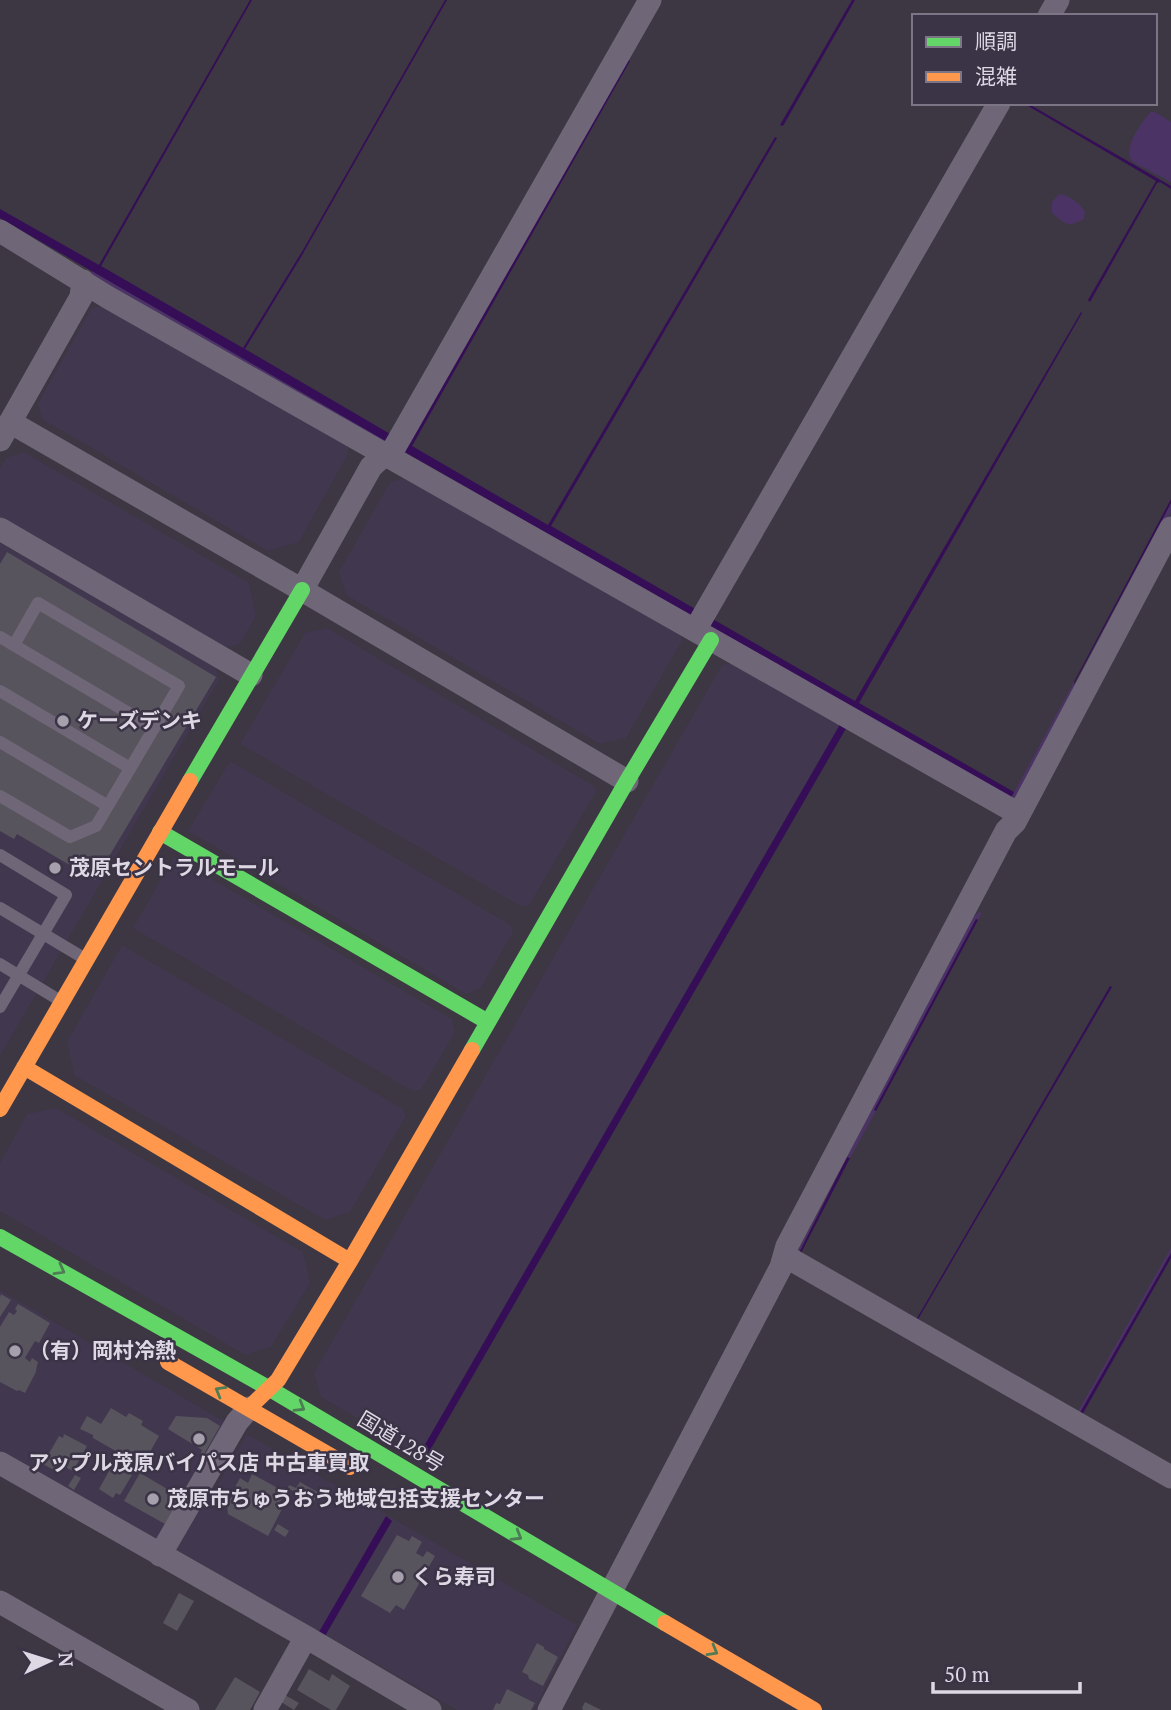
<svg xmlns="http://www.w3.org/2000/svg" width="1171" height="1710" font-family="'PT Serif','Noto Sans JP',serif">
  <rect width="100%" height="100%" fill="#3c3742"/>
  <path fill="#41374f" d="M104,305L347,443L348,454L299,542L268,551L42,419L38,403L91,309Z
    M24,452L249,583L256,616L240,644L223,648L0,520V468L6,458Z
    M408,477L681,634L682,641L626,738L600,744L346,595L339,572L390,482Z
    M0,543L214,665L219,680L0,1056Z
    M327,628L594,786L596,792L529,905L522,907L240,744L305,633Z
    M734,663L842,721L419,1455L321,1397L314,1373L722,665Z
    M230,761L511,925L513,933L480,989L466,994L188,831Z
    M174,857L452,1019L455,1032L421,1090L412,1091L133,928Z
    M122,945L403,1109L406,1116L350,1212L325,1220L74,1075L67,1042Z
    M56,1108L303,1252L310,1283L271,1347L245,1355L0,1211V1163L27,1114Z
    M0,1290L225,1422L157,1542L0,1451Z
    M247,1434L577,1625L534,1710H457L174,1548L200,1503L206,1505Z"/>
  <path fill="#4b3465" d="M1151,112H1155L1171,122V182C1167,181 1165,178 1162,177C1156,174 1154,174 1147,169C1143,167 1136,165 1132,161C1122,149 1142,121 1151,112Z
    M1059,194C1069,195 1081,204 1085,212L1084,219C1068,228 1065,224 1052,213V202Z
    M93,271L385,440L383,444L89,276Z
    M1171,503V512L1016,803L1011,798L1074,682L1076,683Z
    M979,912L982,913L978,920L976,919L875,1110L876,1111L850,1158H847L798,1254L797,1252C856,1141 914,1028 973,917Z
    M1171,1248V1253L1079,1415L1077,1413Z"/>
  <path fill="#360e57" d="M250,0H252L101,266L243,348L303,250L445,0H447L301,257L245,349L409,445L628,59L630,61L412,446L548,525L775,137L777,138L551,526L855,701L1081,312L1082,313L859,703L1014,792L1011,798L403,451L0,218V209L99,265Z
    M852,0H855L783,126L780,125Z
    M1023,103H1027L1171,186V189L1160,182L1157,183L1090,302L1088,300L1156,181Z
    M1171,499V503L1074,684V682Z
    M842,721L848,725L425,1459L419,1455Z
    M976,919L978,920L876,1111L874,1110Z
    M1110,986L1112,987L917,1321L798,1255L847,1157L850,1158L801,1253L916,1320Z
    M1171,1253V1258L1082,1415L1078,1416Z
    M386,1516L392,1521L325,1636L319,1632Z"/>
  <path fill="#58545d" d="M7,552L216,677L95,880L17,834L14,839L0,831V564Z
    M1,1294L11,1300L0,1317V1297Z
    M18,1304L50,1323L39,1343L35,1341L25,1358L30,1362L32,1358L38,1362L36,1370V1372L25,1393L19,1390L17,1391L0,1382V1327L9,1312L14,1315L17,1311L15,1309Z
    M111,1408L126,1417L129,1413L143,1421L141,1425L159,1436L142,1466L93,1438V1435L80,1429L87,1416L101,1424Z
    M176,1416L207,1418L220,1426L203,1456L200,1454L202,1450L168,1429Z
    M64,1434L87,1446L73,1471L63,1466L59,1473L43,1464L59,1436L63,1438Z
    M113,1464L132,1475L120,1495L116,1493L113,1498L99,1489Z
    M140,1473L181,1497L165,1524L124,1501Z
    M252,1474L285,1492L280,1502L284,1505L268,1536L228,1514L227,1505L236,1489L235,1487L240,1478L248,1483Z
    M75,1475L81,1478L74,1490L68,1486Z
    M300,1482L319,1493L313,1503L288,1488L289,1485L296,1488Z
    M278,1524L289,1531L285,1537L274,1530Z
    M397,1535L409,1541L412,1536L422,1542L416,1553L423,1557L427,1551L435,1556L404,1610L396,1605L390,1613L361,1596Z
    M179,1593L194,1601L177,1631L163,1623Z
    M537,1643L544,1647V1649L558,1657L543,1686L529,1679L528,1675L522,1672Z
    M309,1669L329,1681L332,1674L350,1686L336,1710H331L297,1690Z
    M235,1677L260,1692L250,1710H215Z
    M507,1689L535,1703L531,1710H493L496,1703L500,1704Z
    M285,1695L299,1703L294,1710L281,1702Z
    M585,1702L601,1710H583L582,1708Z"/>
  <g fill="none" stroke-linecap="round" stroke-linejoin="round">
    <path stroke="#6f6778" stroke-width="12" d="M0,637L154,728
      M0,691L130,768
      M0,742L108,806
      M0,796L70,837L96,826L179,686L38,603L14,645
      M0,855L66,895L0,1007
      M0,908L87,960
      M0,964L59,1000"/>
    <path stroke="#6f6778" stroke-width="23" d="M1049,16L1058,0
      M0,231L109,298L1019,814
      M10,422L302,590L627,781
      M0,440L81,297L83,281
      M0,529L251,675
      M302,590L371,467L385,454L393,450L650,0
      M695,630L999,103
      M785,1256L1171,1477
      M0,1463L306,1637L430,1710
      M160,1555L237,1422L249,1408
      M0,1602L188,1710
      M265,1710L306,1637
      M549,1710L781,1267L787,1246L1006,831L1015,822L1171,528"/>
    <path stroke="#63d668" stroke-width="16" d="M190,781L302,590
      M160,832L488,1022
      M472,1050L627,781L711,640
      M0,1237L270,1389L665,1623"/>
    <path stroke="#ff974d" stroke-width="16" d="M24,1067L350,1261
      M0,1109L190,781
      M168,1362L350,1467
      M252,1405L278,1380L350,1261L472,1050
      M665,1623L814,1710"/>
  </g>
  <defs><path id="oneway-chevron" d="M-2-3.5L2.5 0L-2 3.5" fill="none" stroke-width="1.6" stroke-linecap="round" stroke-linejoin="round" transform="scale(1.75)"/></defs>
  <g stroke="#4d7c55">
    <use href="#oneway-chevron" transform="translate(60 1270) rotate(29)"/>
    <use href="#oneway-chevron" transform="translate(220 1391) rotate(-150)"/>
    <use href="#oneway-chevron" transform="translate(300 1407) rotate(31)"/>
    <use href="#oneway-chevron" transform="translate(517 1536) rotate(31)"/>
    <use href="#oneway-chevron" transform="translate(713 1651) rotate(30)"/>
  </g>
  <g fill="#a5a0ab" stroke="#3b3346" stroke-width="2.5">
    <circle cx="63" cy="721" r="7"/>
    <circle cx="55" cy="868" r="7"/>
    <circle cx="15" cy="1351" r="7"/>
    <circle cx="199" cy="1439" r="7"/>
    <circle cx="153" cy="1499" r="7"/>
    <circle cx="398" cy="1577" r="7"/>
  </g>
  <g text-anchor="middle" stroke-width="5" stroke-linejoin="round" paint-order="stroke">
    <g font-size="21" font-weight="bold" fill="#ddd8e4" stroke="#3b3346" text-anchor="start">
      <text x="77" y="728">ケーズデンキ</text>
      <text x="69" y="875">茂原セントラルモール</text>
      <text x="29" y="1358">（有）岡村冷熱</text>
      <text x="199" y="1470" text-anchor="middle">アップル茂原バイパス店 中古車買取</text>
      <text x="167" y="1506">茂原市ちゅうおう地域包括支援センター</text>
      <text x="412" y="1584">くら寿司</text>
    </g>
    <g font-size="21" fill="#ddd8e4" stroke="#3b3346">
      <text transform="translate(401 1442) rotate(31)" y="7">国道128号</text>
    </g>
  </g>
  <rect x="912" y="14" width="245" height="91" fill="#3b3346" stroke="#7c7585" stroke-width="2"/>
  <rect x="926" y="37" width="35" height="10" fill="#63d668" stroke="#7c7585" stroke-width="2"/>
  <text x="975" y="49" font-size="21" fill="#ddd8e4">順調</text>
  <rect x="926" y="72" width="35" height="10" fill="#ff974d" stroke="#7c7585" stroke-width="2"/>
  <text x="975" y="84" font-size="21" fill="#ddd8e4">混雑</text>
  <g transform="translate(49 1661) rotate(86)" stroke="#3b3346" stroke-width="5" paint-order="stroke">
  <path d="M0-5L12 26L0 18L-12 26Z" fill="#ddd8e4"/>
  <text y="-10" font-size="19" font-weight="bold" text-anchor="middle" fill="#ddd8e4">N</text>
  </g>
  <path d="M933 1682v10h147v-10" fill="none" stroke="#ddd8e4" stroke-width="3.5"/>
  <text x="944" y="1682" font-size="21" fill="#ddd8e4" stroke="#3b3346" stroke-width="5" paint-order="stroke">50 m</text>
</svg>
